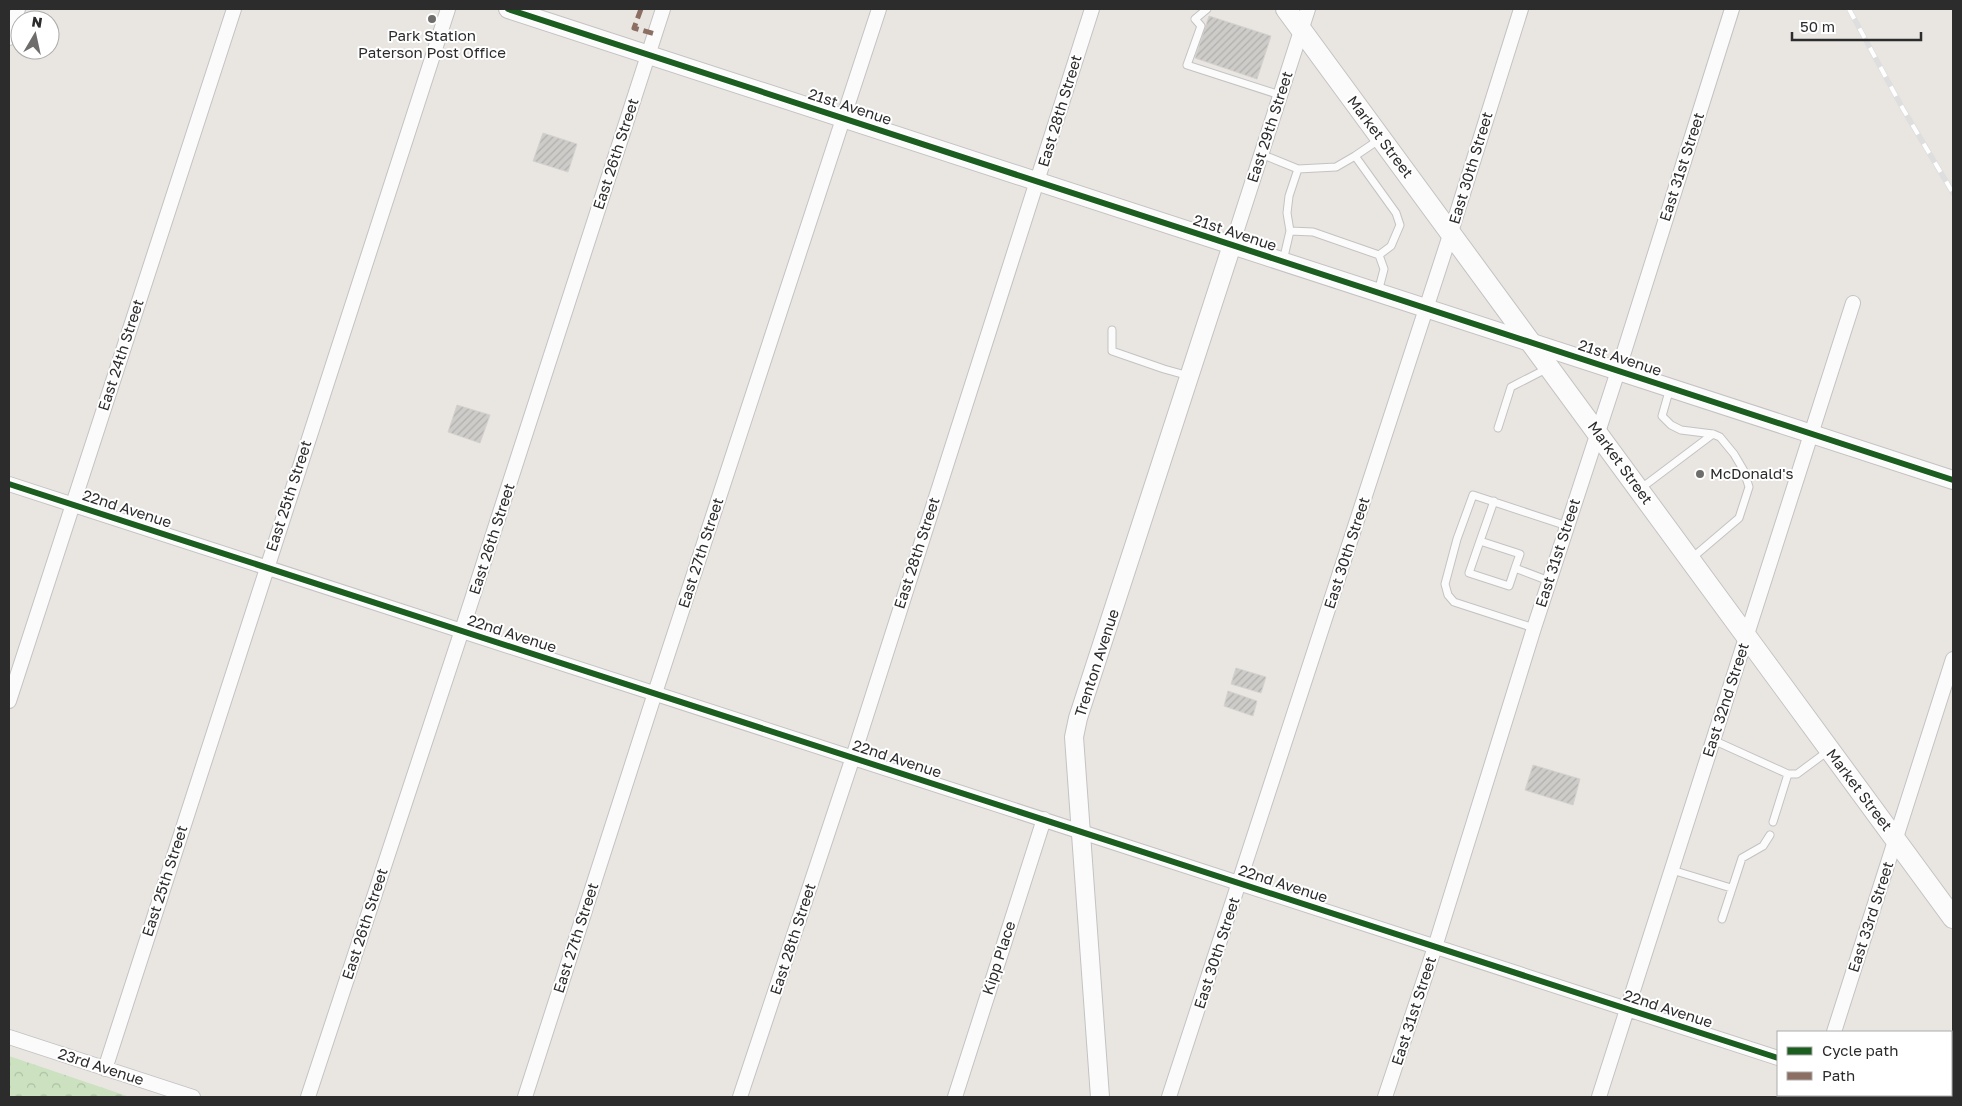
<svg xmlns="http://www.w3.org/2000/svg" width="1962" height="1106" font-family="'Golos Text',sans-serif">
  <defs>
    <pattern id="forest-crowns" width="20" height="18" patternUnits="userSpaceOnUse" patternTransform="scale(1.25)"><rect width="20" height="18" fill="#cbe1bf"/><path d="M2 6a3 3 0 1 1 6 0M12 15a3 3 0 1 1 6 0" fill="none" stroke="#aec1a4"/></pattern>
    <pattern id="building-hatch" width="6" height="6" patternUnits="userSpaceOnUse" patternTransform="scale(1.25)"><rect width="6" height="6" fill="#ceccc9"/><path d="M-1 1l2-2M0 6l6-6M5 7l2-2" fill="none" stroke="#b1afad"/></pattern>
  </defs>
  <rect width="100%" height="100%" fill="#e9e6e2"/>
  <path fill="url(#forest-crowns)" d="M9,1056L130,1097H9Z"/>
  <path fill="url(#building-hatch)" stroke="#d4d2ce" d="M1209,16L1271,36L1257,79L1195,58Z
    M543,133L577,144L568,172L533,161Z
    M457,405L490,415L480,443L448,432Z
    M1236,668L1266,677L1261,693L1231,684Z
    M1228,691L1257,701L1253,716L1224,706Z
    M1533,765L1580,779L1573,805L1525,790Z"/>
  <g fill="none" stroke-linecap="round" stroke-linejoin="round">
    <g stroke="#c4c2c2" stroke-width="9">
      <path id="service" d="M1207,9L1195,19L1201,26L1187,65L1280,95
        M1261,154L1298,169L1336,167L1355,156L1380,139
        M1355,156L1396,213L1400,225L1391,246L1379,255
        M1290,231L1313,232L1379,255L1384,269L1378,292
        M1283,261L1290,231L1287,213L1289,196L1298,169
        M1112,330V351L1164,369L1189,376
        M1670,388L1662,416L1671,425L1681,430L1713,434L1720,437L1734,454L1744,471L1749,487L1739,518L1692,558
        M1498,428L1511,387L1548,368
        M1640,489L1713,434
        M1480,541L1494,501
        M1515,568L1509,586L1469,573L1480,541L1520,554L1515,568L1549,581
        M1534,628L1454,602L1448,595L1445,584L1457,539L1473,495L1567,526
        M1713,740L1788,774H1797L1828,751
        M1773,822L1788,774
        M1672,870L1731,888
        M1722,919L1742,858L1763,846L1770,835"/>
    </g>
    <g stroke="#c4c2c2" stroke-width="16">
      <path id="minor" d="M9,38L18,9
        M1232,245L1308,9
        M9,484L1778,1058
        M9,701L234,9
        M1834,1032L1953,659
        M9,1037L193,1097
        M105,1069L448,9
        M1893,1095L1901,1097
        M308,1097L462,630L663,9
        M525,1097L655,693L879,9
        M740,1097L853,757L1092,9
        M955,1097L1044,819
        M1169,1097L1451,232L1521,9
        M1385,1097L1435,947L1534,628L1618,371L1732,9
        M1599,1097L1853,303
        M1810,1097L1811,1095"/>
    </g>
    <g stroke="#c4c2c2" stroke-width="20">
      <path id="tertiary" d="M508,9L1953,480
        M1100,1097L1074,737L1078,718L1232,245"/>
    </g>
    <g stroke="#c4c2c2" stroke-width="22">
      <path id="secondary" d="M1286,9L1953,918"/>
    </g>
    <use href="#service" stroke="#fcfbfb" stroke-width="7"/>
    <use href="#minor" stroke="#fcfbfb" stroke-width="14"/>
    <use href="#tertiary" stroke="#fcfbfb" stroke-width="18"/>
    <use href="#secondary" stroke="#fcfbfb" stroke-width="20"/>
    <g stroke="#dededf" stroke-width="5.5">
      <path id="rail" d="M1849,9L1903,109L1953,193"/>
    </g>
    <use href="#rail" stroke="#fff" stroke-width="4" stroke-dasharray="11" stroke-linecap="butt"/>
    <path stroke="#8d6e63" stroke-width="5" stroke-dasharray="10 5" stroke-linecap="butt" d="M641,9L634,28L655,34"/>
    <g stroke="#fff" stroke-width="9">
      <path id="cycleway" d="M508,9L1953,480
        M9,484L1778,1058"/>
    </g>
    <use href="#cycleway" stroke="#1b5e20" stroke-width="6"/>
  </g>
  <g fill="#6e6d6c" stroke="#fff" stroke-width="2">
    <circle cx="432" cy="19" r="5"/>
    <circle cx="1700" cy="474" r="5"/>
  </g>
  <g text-anchor="middle" stroke-width="4" stroke-linejoin="round" paint-order="stroke">
    <g font-size="15" fill="#2c2c2c" stroke="#fff">
      <text x="432" y="41">Park Station<tspan x="432" dy="17">Paterson Post Office</tspan></text>
      <text x="1710" y="479" text-anchor="start">McDonald's</text>
    </g>
    <g font-size="15" fill="#2c2c2c" stroke="#fff">
      <text transform="translate(850 107) rotate(18)" y="5">21st Avenue</text>
      <text transform="translate(1060 111) rotate(-73)" y="5">East 28th Street</text>
      <text transform="translate(1270 127) rotate(-72)" y="5">East 29th Street</text>
      <text transform="translate(1380 137) rotate(53)" y="5">Market Street</text>
      <text transform="translate(616 154) rotate(-72)" y="5">East 26th Street</text>
      <text transform="translate(1682 167) rotate(-72)" y="5">East 31st Street</text>
      <text transform="translate(1471 168) rotate(-73)" y="5">East 30th Street</text>
      <text transform="translate(1235 233) rotate(18)" y="5">21st Avenue</text>
      <text transform="translate(121 355) rotate(-72)" y="5">East 24th Street</text>
      <text transform="translate(1620 358) rotate(18)" y="5">21st Avenue</text>
      <text transform="translate(1620 463) rotate(54)" y="5">Market Street</text>
      <text transform="translate(289 496) rotate(-72)" y="5">East 25th Street</text>
      <text transform="translate(127 509) rotate(18)" y="5">22nd Avenue</text>
      <text transform="translate(492 539) rotate(-72)" y="5">East 26th Street</text>
      <text transform="translate(701 553) rotate(-72)" y="5">East 27th Street</text>
      <text transform="translate(917 553) rotate(-72)" y="5">East 28th Street</text>
      <text transform="translate(1347 553) rotate(-72)" y="5">East 30th Street</text>
      <text transform="translate(1558 553) rotate(-72)" y="5">East 31st Street</text>
      <text transform="translate(512 634) rotate(18)" y="5">22nd Avenue</text>
      <text transform="translate(1097 663) rotate(-72)" y="5">Trenton Avenue</text>
      <text transform="translate(1726 700) rotate(-72)" y="5">East 32nd Street</text>
      <text transform="translate(897 759) rotate(18)" y="5">22nd Avenue</text>
      <text transform="translate(1859 790) rotate(53)" y="5">Market Street</text>
      <text transform="translate(165 881) rotate(-72)" y="5">East 25th Street</text>
      <text transform="translate(1283 884) rotate(18)" y="5">22nd Avenue</text>
      <text transform="translate(1871 917) rotate(-72)" y="5">East 33rd Street</text>
      <text transform="translate(365 924) rotate(-72)" y="5">East 26th Street</text>
      <text transform="translate(576 938) rotate(-72)" y="5">East 27th Street</text>
      <text transform="translate(793 939) rotate(-72)" y="5">East 28th Street</text>
      <text transform="translate(1217 953) rotate(-72)" y="5">East 30th Street</text>
      <text transform="translate(999 958) rotate(-72)" y="5">Kipp Place</text>
      <text transform="translate(1668 1009) rotate(18)" y="5">22nd Avenue</text>
      <text transform="translate(1414 1011) rotate(-72)" y="5">East 31st Street</text>
      <text transform="translate(101 1067) rotate(18)" y="5">23rd Avenue</text>
    </g>
  </g>
  <rect width="1962" height="1106" fill="none" stroke="#2c2c2c" stroke-width="20"/>
  <rect x="1777" y="1031" width="175" height="65" fill="#ffffff" stroke="#ababab"/>
  <rect x="1787" y="1047" width="25" height="8" fill="#1b5e20" stroke="#ababab"/>
  <text x="1822" y="1056" font-size="15" fill="#2c2c2c">Cycle path</text>
  <rect x="1787" y="1072" width="25" height="8" fill="#8d6e63" stroke="#ababab"/>
  <text x="1822" y="1081" font-size="15" fill="#2c2c2c">Path</text>
  <g transform="translate(35 35) rotate(9)"><circle r="24" fill="#ffffff" stroke="#ababab"/>
  <path d="M0-4L9 19L0 12L-9 19Z" fill="#6e6d6c"/>
  <text y="-8" font-size="14" font-weight="bold" text-anchor="middle" fill="#2c2c2c">N</text>
  </g>
  <path d="M1792 32v8h129v-8" fill="none" stroke="#2c2c2c" stroke-width="2.5"/>
  <text x="1800" y="32" font-size="15" fill="#2c2c2c" stroke="#ffffff" stroke-width="4" paint-order="stroke">50 m</text>
</svg>
